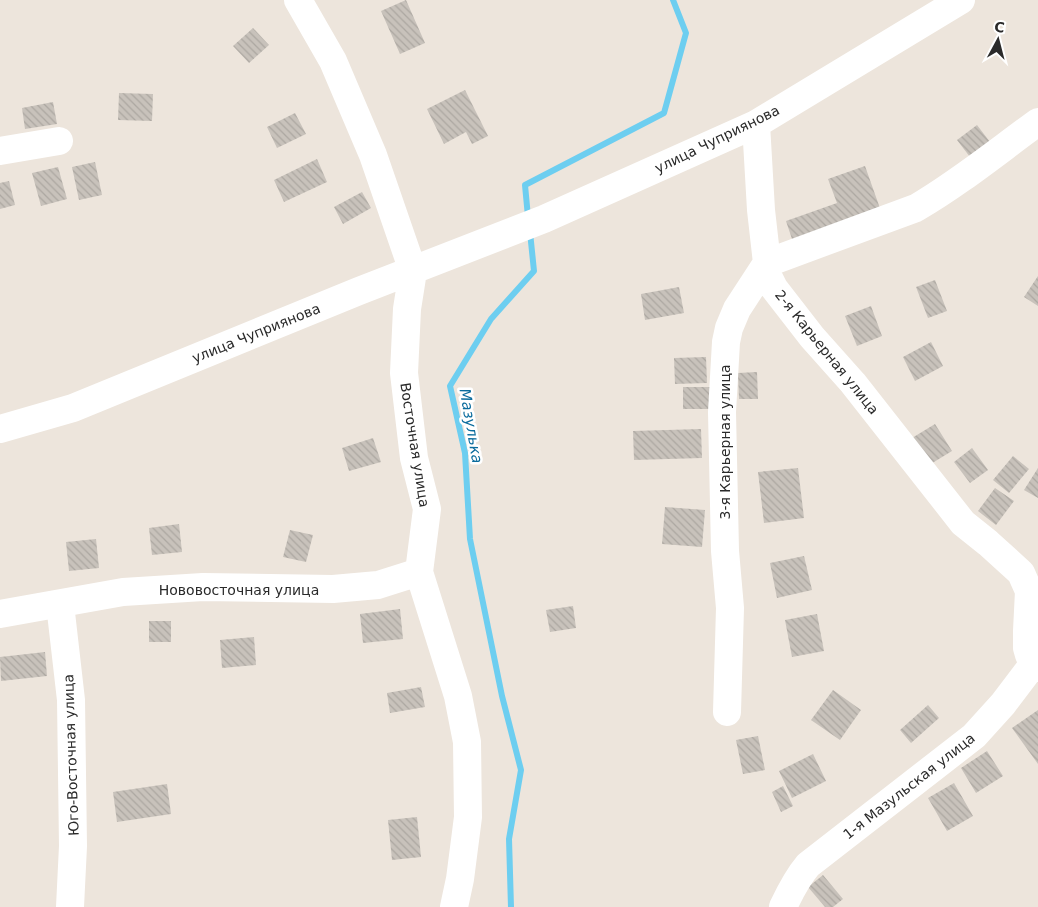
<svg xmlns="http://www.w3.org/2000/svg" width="1038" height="907" font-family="'DejaVu Sans',sans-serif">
  <defs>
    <pattern id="building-back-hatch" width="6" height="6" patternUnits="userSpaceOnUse" patternTransform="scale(1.25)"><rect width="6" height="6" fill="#c8c2bb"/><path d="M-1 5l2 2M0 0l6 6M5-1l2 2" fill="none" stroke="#aca7a1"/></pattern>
  </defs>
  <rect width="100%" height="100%" fill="#ede5dc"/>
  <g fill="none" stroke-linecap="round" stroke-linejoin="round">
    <path stroke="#6dcef0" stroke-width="6" d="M528,217L525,185L664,113L686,33L673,0
      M511,907L509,839L521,770L502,696L470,539L465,453L450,386L491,319L534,271L530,232"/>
  </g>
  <path fill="url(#building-back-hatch)" d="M406,0L425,43L400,54L381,11Z
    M253,28L269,45L249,63L233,46Z
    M465,90L488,136L472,144L466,132L444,144L427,109Z
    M119,93L153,94L152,121L118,120Z
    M53,102L57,124L25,129L22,108Z
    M295,113L306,134L277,148L267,127Z
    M977,125L990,142L970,157L957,140Z
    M317,159L327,182L284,202L274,180Z
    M95,162L102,195L79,200L72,167Z
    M865,166L882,214L794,245L786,221L837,203L828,179Z
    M58,167L67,199L41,206L32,173Z
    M9,181L15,205L0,209V183Z
    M362,192L371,208L343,224L334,207Z
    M1038,276V306L1024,297Z
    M935,280L947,311L928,318L916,287Z
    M679,287L684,313L645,320L641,294Z
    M871,306L882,336L857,346L845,316Z
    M931,342L943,366L915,381L903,357Z
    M706,357L707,383L675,384L674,358Z
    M757,372L758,399H739L738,373Z
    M683,387H710L709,409H683Z
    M935,424L952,451L929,465L912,438Z
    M701,429L702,458L634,460L633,431Z
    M373,438L381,462L349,471L342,448Z
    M972,448L988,470L970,483L954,462Z
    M1013,456L1029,469L1009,493L993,480Z
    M798,468L804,518L764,523L758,472Z
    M1038,468V498L1024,490Z
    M995,488L1014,501L996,525L978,511Z
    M665,507L705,510L702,547L662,544Z
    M179,524L182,552L152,555L149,528Z
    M290,530L313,535L306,562L283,557Z
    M96,539L99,568L69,571L66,542Z
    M804,556L812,590L777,598L770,563Z
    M573,606L576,628L550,632L546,610Z
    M400,609L403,639L363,643L360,614Z
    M817,614L824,651L792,657L785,620Z
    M149,621H171V642H149Z
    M254,637L256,665L222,668L220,640Z
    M45,652L47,676L1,681L0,657Z
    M421,687L425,707L390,713L387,693Z
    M833,690L861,710L840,740L811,720Z
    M928,705L939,718L911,743L900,730Z
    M1038,710V764L1012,728Z
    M758,736L765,770L743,774L736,740Z
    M987,751L1003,776L976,793L961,768Z
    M813,754L826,781L792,798L779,771Z
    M954,783L973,816L947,831L928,798Z
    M167,784L171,814L117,822L113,792Z
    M783,786L793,806L781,812L772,792Z
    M417,817L421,857L392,860L388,820Z
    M823,875L843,899L833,907H825L808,887Z"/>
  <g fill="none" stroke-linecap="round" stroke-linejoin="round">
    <path stroke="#fff" stroke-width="28" d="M298,0L333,61L373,155L413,271L407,309L404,373L414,458L427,509L419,572L458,696L467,742L468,817L460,879L454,907
      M756,124L761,210L767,263V274L774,288L812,337L853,383L963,523L988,543L1021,573L1029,591L1027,631V648L1029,655L1038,668
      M0,151L59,141
      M767,263L916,208C959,183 998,151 1038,122
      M0,429L73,408L359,291L544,219L756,124L961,0
      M60,604L71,700L73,846L70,907
      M0,614L123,592L203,587L333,589L378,585L419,572
      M727,712L730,608L725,551L722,412L726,342L729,328L737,309L767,263
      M783,907C790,892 797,878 808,865L974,736L1003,704L1034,663"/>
  </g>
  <g text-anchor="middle" stroke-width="5" stroke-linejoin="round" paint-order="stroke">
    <g font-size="14" fill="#2a2a2a" stroke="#fff">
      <text transform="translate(717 139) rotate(-26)" y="5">улица Чуприянова</text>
      <text transform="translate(256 333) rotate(-22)" y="5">улица Чуприянова</text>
      <text transform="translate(827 352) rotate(51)" y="5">2-я Карьерная улица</text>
      <text transform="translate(725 442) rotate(-90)" y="5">3-я Карьерная улица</text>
      <text transform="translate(415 445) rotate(81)" y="5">Восточная улица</text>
      <text x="239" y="595">Нововосточная улица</text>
      <text transform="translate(71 755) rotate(-92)" y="5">Юго-Восточная улица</text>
      <text transform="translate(909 786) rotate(-38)" y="5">1-я Мазульская улица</text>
    </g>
    <g font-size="15" font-style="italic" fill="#0b6c9d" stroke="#fff">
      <text transform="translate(471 426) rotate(80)" y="5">Мазулька</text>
    </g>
  </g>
  <g transform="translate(998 40) rotate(7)" stroke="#ffffff" stroke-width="4" paint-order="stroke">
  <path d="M0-4L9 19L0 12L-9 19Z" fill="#2a2a2a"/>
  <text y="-8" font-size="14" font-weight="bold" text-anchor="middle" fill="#2a2a2a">С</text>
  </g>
</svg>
